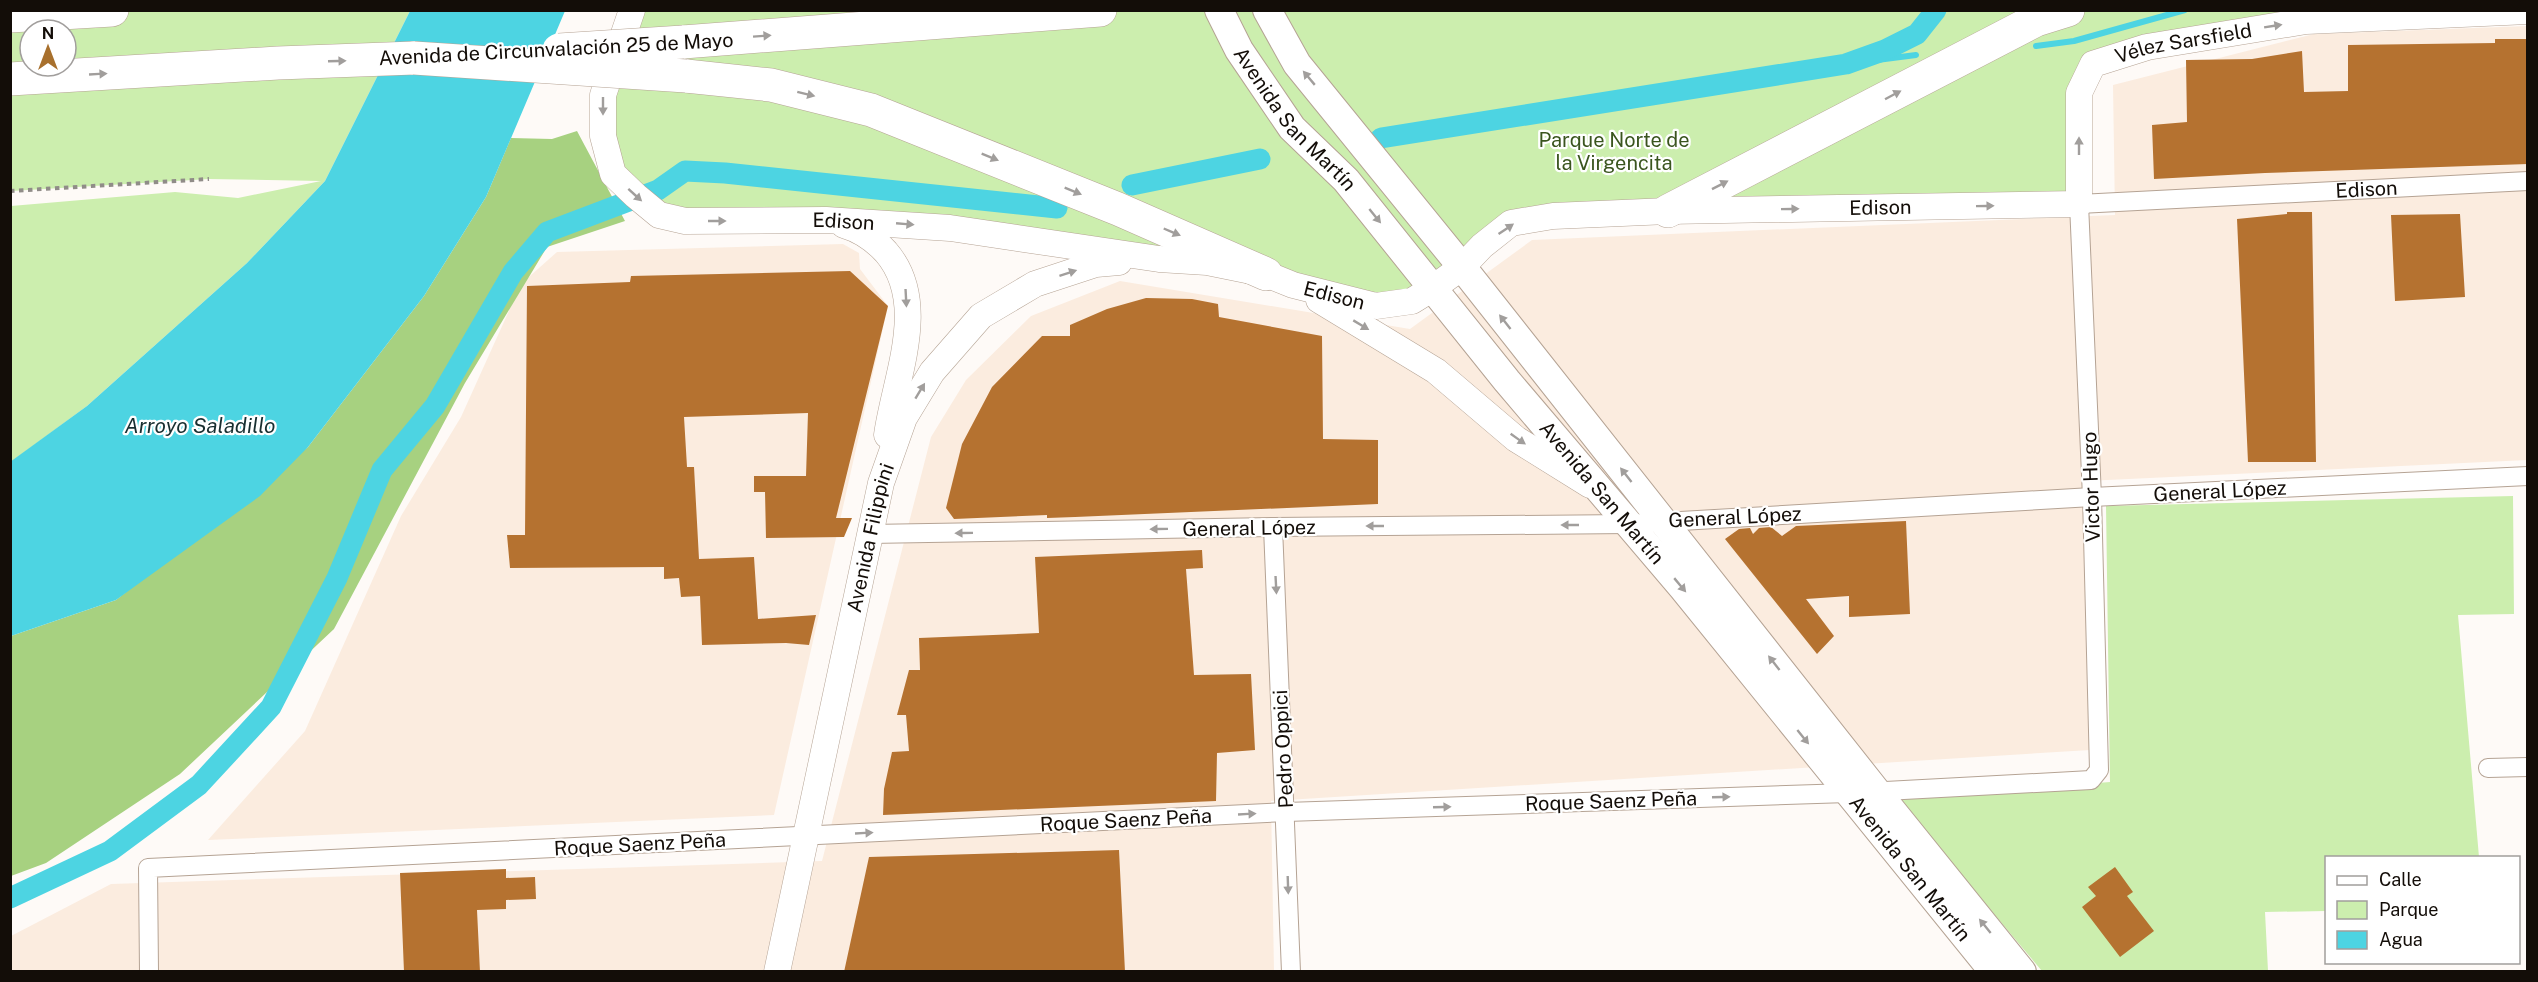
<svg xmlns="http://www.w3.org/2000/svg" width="2538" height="982" font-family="'Public Sans',sans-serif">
  <rect width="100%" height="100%" fill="#fefaf7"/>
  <path fill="#fbecdf" d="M2527,26V460L2086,481L2090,750L1271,801L1274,971L11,972V936L111,884L822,861L931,437L966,380L1031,316L1120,281L1410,329L1532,240L2115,215L2113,85L2314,34Z
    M843,244L859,253L860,269L888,306L774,815L208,840L305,731L401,516L461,417L521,284L557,252Z"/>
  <path fill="#cceeae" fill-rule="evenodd" d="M632,10L2528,11L2306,21L2093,64L2079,204L1511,223L1412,301L1059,245L685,221L636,196L603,136Z
    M11,11H410L325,181L247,263L87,406L11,462V206L175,192L238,198L321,181L209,179L11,191ZM30,30H66V66H30Z
    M2513,496L2514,614L2458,615L2479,857L2326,858V911L2265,912L2268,971H2042L1897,799L2110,782L2106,506Z"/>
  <path fill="#a7d180" d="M577,131L625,221L547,247L465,383L334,629L180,774L46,863L11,876V636L116,600L308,447L424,296L486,197L511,138L552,139Z"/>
  <path fill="#4dd4e2" d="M410,11H565L486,197L424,296L308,447L260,496L116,600L11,636L10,462L87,406L247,263L325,181Z"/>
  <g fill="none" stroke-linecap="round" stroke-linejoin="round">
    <path stroke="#4dd4e2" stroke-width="6" d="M2036,46L2074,41L2185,10
      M1846,64L1916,55"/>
    <path stroke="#4dd4e2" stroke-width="21" d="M1381,138L1846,64L1885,50L1917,34L1936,10
      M1132,185L1260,159
      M10,898L110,851L199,785L271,707L337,578L382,470L435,406L513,272L547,232L658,190L685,171L725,173L1057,208"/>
  </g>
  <path fill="#b57230" d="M2495,39H2528V164L2265,173L2154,179L2152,125L2187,122L2186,60L2252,59L2302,51L2304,92L2348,91V45L2495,43Z
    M2287,212H2312L2316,462H2248L2237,219L2287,214Z
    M2460,214L2465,297L2395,301L2391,215Z
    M850,271L888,306L836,518H852L844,537L766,538L765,492H754V476H806L808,413L684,417L687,467H694L699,559L754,557L758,619L816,615L809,645L786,643L702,645L700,596L681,597L679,578L664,579V567L510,568L507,535H525L527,286L630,282L631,276Z
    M1146,298L1192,299L1218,304L1219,317L1322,336L1323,439L1378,440V504L1075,517L1047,518V515L954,519L946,508L962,444L992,387L1042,336H1070V325L1107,309Z
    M1906,521L1910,614L1849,617V596L1806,599L1834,636L1817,654L1725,539L1739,529L1750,528L1753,534L1759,528L1771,527L1782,536L1796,526Z
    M1202,550L1203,568L1186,569L1194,675L1251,674L1255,750L1217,753L1216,801L883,815L884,789L892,752L909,751L906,715H897L909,670H920L919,638L1039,633L1035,557Z
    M1119,850L1125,972H844L869,857Z
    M2115,867L2133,892L2127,896L2154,931L2120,957L2082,907L2096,896L2088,887Z
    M506,869V878L535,877L536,899L506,900V909L477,910L480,972H404L400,873Z"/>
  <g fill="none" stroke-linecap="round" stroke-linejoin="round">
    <g stroke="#b5a394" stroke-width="20">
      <g id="street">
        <path d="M1273,527L1291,972"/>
        <path d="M869,534L1273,527L1629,524L2092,497L2528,476"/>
        <path d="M2488,768L2528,767"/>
        <path id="s1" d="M149,972L148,868L1286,812L1848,793L2091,780L2099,770L2092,497L2079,204L2528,181"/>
      </g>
    </g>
    <g stroke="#b5a394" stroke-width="27">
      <g id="secondary">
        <path id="s2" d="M632,10L603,95V136L613,174L636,196L659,215L685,221L826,220L950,228L1159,259L1207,262L1266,274L1293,285L1376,306L1412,301L1433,288L1462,267L1482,246L1511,223L1553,216L1668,211L2079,204V93L2093,64L2147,47L2306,21L2528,11"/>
        <path d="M844,225C861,230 874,239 886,252C930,303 895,377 887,435"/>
        <path d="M1319,300L1436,371L1516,439L1590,485"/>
        <path id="s3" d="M777,972L881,483L904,418L932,372L981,316L1035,284L1096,264L1119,262"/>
      </g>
    </g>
    <g stroke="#b5a394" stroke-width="30">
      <g id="primary">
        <path id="s4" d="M1219,10L1239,50L1292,128L1346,180L1507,381L1683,588L1994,972"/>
        <path d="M1267,10L1297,64L1462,267L1876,791L2022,972"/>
      </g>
    </g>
    <g stroke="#b5a394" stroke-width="34">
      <path id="highway" d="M10,16L112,10
        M683,42L1100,10
        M686,76L771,85L871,110L1118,209L1266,274
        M10,79L278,63L414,58
        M1668,211L2036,20L2068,10"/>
    </g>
    <path stroke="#908c88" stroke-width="4" stroke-dasharray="4.5 4.5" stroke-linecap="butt" d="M10,191L209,179"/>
    <use href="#street" stroke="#fff" stroke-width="18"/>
    <use href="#secondary" stroke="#fff" stroke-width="26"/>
    <use href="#primary" stroke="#fff" stroke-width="28"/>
    <use href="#highway" stroke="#fff" stroke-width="33"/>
    <g stroke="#b5a394" stroke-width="34" stroke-linecap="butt">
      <path id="highway-bridge" d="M559,50L683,42
        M414,58L686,76"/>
    </g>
    <use href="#highway-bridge" stroke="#fff" stroke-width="33"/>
  </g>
  <defs><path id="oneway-solid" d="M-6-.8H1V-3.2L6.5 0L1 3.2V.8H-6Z" transform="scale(1.5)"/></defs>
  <g fill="#a19e9c">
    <use href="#oneway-solid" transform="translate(2273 26) rotate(-9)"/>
    <use href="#oneway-solid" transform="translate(762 36) rotate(-4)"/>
    <use href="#oneway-solid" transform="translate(337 61) rotate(-2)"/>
    <use href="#oneway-solid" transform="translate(98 74) rotate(-3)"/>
    <use href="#oneway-solid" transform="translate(1309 78) rotate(-130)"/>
    <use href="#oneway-solid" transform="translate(806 94) rotate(14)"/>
    <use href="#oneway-solid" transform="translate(1893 95) rotate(-28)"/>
    <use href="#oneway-solid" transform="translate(603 106) rotate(90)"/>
    <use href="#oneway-solid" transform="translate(2079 146) rotate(-90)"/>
    <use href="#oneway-solid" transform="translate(990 157) rotate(22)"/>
    <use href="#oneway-solid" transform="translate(1720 185) rotate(-27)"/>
    <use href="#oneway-solid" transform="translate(1073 191) rotate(22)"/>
    <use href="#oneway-solid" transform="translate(635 195) rotate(42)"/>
    <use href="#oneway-solid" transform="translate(1985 206) rotate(-1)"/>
    <use href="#oneway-solid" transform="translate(1790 209) rotate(-1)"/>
    <use href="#oneway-solid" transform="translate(1375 216) rotate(51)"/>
    <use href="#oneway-solid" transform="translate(717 221)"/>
    <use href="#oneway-solid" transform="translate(905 224) rotate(5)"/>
    <use href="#oneway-solid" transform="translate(1506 229) rotate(-34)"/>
    <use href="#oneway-solid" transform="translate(1172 232) rotate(23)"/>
    <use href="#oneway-solid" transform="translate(1068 273) rotate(-18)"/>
    <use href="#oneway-solid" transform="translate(906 298) rotate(87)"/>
    <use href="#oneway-solid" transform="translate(1505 322) rotate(-128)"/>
    <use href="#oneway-solid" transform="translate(1361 325) rotate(31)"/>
    <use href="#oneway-solid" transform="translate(920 391) rotate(-59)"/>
    <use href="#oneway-solid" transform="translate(1518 439) rotate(35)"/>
    <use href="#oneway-solid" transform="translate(1626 475) rotate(-128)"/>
    <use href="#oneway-solid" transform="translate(1570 525) rotate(180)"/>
    <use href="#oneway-solid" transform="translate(1375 526) rotate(180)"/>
    <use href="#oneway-solid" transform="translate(1159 529) rotate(179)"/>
    <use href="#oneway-solid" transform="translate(964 533) rotate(179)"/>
    <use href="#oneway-solid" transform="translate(1276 585) rotate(87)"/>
    <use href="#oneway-solid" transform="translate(1680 585) rotate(50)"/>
    <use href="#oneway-solid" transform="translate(1774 663) rotate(-128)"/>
    <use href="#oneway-solid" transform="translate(1803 737) rotate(51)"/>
    <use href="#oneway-solid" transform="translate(1721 797) rotate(-2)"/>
    <use href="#oneway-solid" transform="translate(1442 807) rotate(-2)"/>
    <use href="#oneway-solid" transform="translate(1247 814) rotate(-3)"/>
    <use href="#oneway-solid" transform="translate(864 833) rotate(-3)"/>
    <use href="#oneway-solid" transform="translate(1288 885) rotate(88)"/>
    <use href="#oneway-solid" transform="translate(1985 926) rotate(-129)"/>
  </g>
  <g text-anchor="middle" stroke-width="4.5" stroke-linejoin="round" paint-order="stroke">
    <g font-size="20" fill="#130d08" stroke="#fff">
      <text dy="7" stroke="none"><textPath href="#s2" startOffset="1926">Vélez Sarsfield</textPath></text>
      <text transform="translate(556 49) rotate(-3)" y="7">Avenida de Circunvalación 25 de Mayo</text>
      <text dy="7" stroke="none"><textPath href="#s4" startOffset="134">Avenida San Martín</textPath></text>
      <text dy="7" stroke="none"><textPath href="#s1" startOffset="2916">Edison</textPath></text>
      <text dy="7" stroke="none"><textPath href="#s2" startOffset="1491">Edison</textPath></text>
      <text dy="7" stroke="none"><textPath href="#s2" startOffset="417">Edison</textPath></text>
      <text dy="7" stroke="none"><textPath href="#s2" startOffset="915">Edison</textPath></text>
      <text transform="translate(2091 487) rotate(-92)" y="7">Victor Hugo</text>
      <text transform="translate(2220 491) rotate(-3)" y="7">General López</text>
      <text dy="7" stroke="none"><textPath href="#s4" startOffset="618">Avenida San Martín</textPath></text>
      <text transform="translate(1735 517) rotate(-3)" y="7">General López</text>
      <text transform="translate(1249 528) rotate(-1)" y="7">General López</text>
      <text dy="7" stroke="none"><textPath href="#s3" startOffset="444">Avenida Filippini</textPath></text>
      <text transform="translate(1283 749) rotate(-93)" y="7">Pedro Oppici</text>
      <text transform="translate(1611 801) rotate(-2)" y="7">Roque Saenz Peña</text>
      <text transform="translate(1126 820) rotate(-3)" y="7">Roque Saenz Peña</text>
      <text transform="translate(640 844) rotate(-3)" y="7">Roque Saenz Peña</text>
      <text dy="7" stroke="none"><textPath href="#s4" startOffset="1104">Avenida San Martín</textPath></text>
    </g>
    <g font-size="20" fill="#3a551e" stroke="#fff">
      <text x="1614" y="147">Parque Norte de<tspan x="1614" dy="23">la Virgencita</tspan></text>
    </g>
    <g font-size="21" font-style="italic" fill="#182f31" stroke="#fff">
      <text x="200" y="433">Arroyo Saladillo</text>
    </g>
  </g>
  <rect width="2538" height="982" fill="none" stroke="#130d08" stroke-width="24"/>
  <rect x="2325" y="856" width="195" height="108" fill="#ffffff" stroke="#a19e9c" stroke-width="1.5"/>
  <rect x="2337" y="876" width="30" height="9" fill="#ffffff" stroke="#a19e9c" stroke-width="1.5"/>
  <text x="2379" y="886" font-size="18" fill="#130d08">Calle</text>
  <rect x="2337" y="901" width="30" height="18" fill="#cceeae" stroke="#a19e9c" stroke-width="1.5"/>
  <text x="2379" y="916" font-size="18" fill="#130d08">Parque</text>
  <rect x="2337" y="931" width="30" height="18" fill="#4dd4e2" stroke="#a19e9c" stroke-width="1.5"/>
  <text x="2379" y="946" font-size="18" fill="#130d08">Agua</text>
  <g transform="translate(48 48)"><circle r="28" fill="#ffffff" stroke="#a19e9c" stroke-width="1.5"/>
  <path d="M0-4.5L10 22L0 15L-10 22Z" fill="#a8702d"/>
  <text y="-9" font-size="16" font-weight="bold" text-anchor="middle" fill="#130d08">N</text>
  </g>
</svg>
